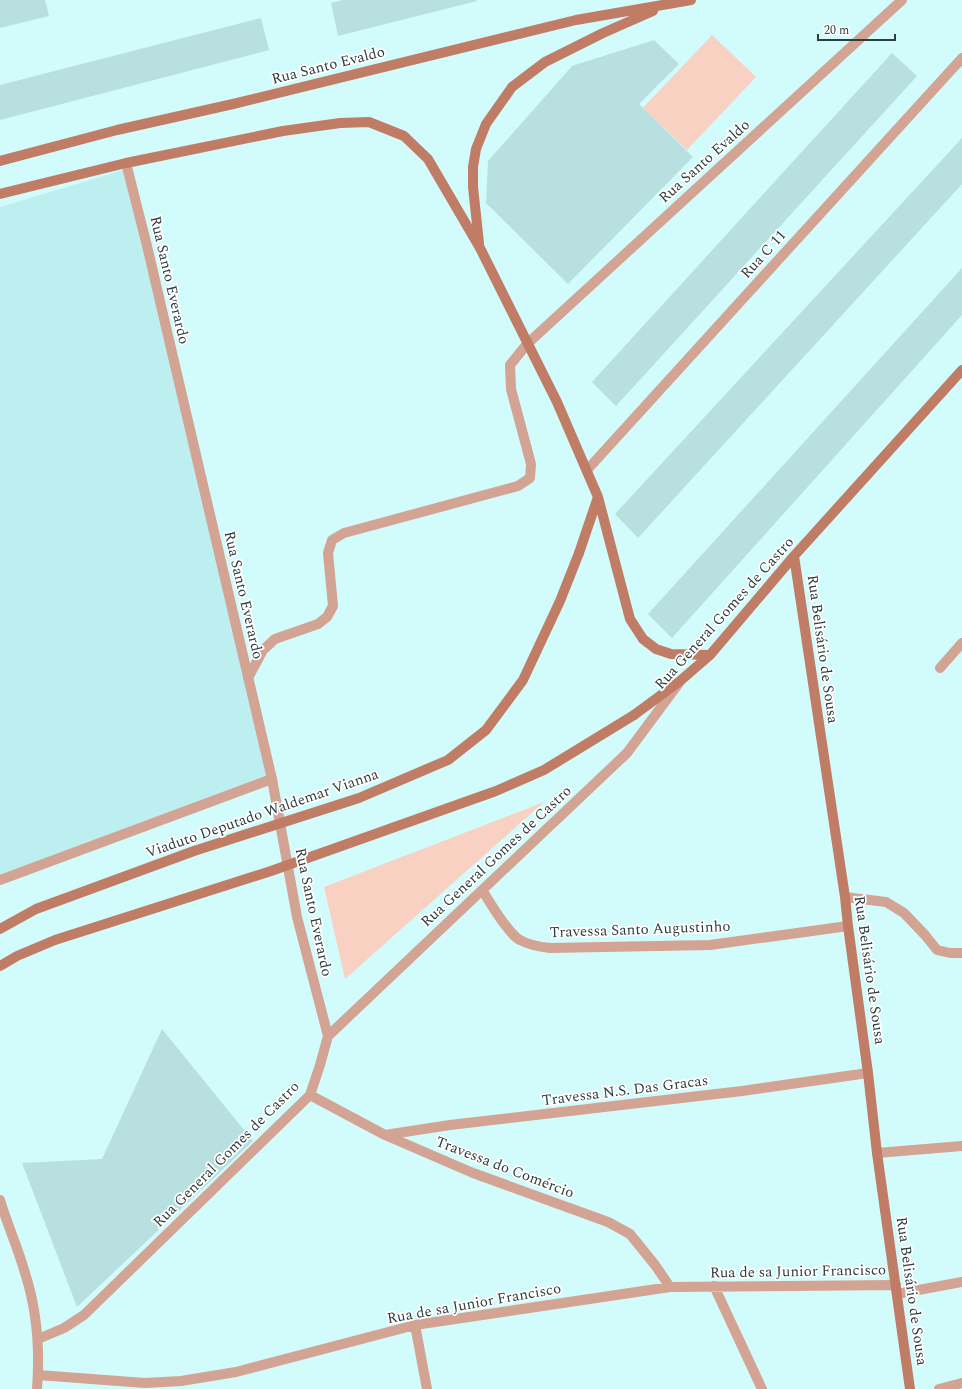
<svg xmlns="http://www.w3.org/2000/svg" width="962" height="1389" font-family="Spectral,serif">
  <rect width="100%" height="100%" fill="#d2fbfc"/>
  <path fill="#bdeff1" d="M123,170L272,779L0,875V207Z"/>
  <path fill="#f8d1c3" d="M712,35L756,77L687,150L643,108Z
    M544,802L345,979L324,887Z"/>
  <path fill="#b8e0e1" d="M0,0H45L49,16L0,28Z
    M343,0H476L477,1L338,36L331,3Z
    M261,18L269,50L0,120V85Z
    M654,40L679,64L639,104L693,157L568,284L486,203L488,161L572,66Z
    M892,53L917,76L616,406L592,382Z
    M962,138V184L638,538L615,514Z
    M962,268V315L672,638L648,614Z
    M162,1029L253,1141L77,1307L22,1163L102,1159Z"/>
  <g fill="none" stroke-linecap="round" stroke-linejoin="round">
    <path stroke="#d3a393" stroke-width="10" d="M248,678L263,650L275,639L318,624L327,617L333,606L328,553L332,540L344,533L518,486L530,478L531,464L511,389L510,365L527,344
      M0,880L272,779
      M877,1153L962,1146
      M939,1389L962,1383"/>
    <path stroke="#d3a393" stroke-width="10" d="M126,163L147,246L272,779L297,917L328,1036
      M527,344L902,0
      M587,470L962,58
      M940,668L962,643
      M482,890C490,902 508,934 520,940C529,945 540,947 550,948L710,945L848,926
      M845,897L886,902L904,913L925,935L937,950L950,953H962
      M310,1095L385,1135L473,1173L608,1222L630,1234L655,1265L670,1287
      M385,1135L450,1125L742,1091L868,1073
      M0,1200C7,1224 18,1248 25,1273C37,1310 40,1350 37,1389
      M714,1286L762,1389
      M897,1294L962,1282
      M415,1325L427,1389
      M38,1339L64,1328L84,1315L310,1095L320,1065L328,1036L627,753L679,683
      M38,1375L145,1383L181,1381L236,1372L415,1325L670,1287L896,1285"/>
    <path stroke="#c07c65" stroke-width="10" d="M0,161L117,130L233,104L576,20L691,0
      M0,194L126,163L283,131L340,123L369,122L404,136L428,159L480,248L557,402L598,497L630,619L643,639L656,649L671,654L710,655
      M479,243L473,187V167L476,149L486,124L512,87L545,62L603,33L653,11
      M579,553L598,497
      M794,556L845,897L848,926L868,1073L877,1153L910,1389
      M634,715L680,681L710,655L794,556L962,370"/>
    <path stroke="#c07c65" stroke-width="10" d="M0,929L36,909L194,851L359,798L448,760L486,730L523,680L560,601L579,553
      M0,966L17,956L55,940L271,871L496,791L544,770L634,715"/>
  </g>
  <g text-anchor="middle" stroke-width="3.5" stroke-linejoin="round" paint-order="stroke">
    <g font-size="15" fill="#2e3e3f" stroke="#fff">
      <text transform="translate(328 65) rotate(-14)" y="5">Rua Santo Evaldo</text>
      <text transform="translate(704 161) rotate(-42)" y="5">Rua Santo Evaldo</text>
      <text transform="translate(763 254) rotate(-48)" y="5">Rua C 11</text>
      <text transform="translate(170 280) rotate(77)" y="5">Rua Santo Everardo</text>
      <text transform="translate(244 595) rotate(77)" y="5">Rua Santo Everardo</text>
      <text transform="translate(724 613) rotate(-48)" y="5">Rua General Gomes de Castro</text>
      <text transform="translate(823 649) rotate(82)" y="5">Rua Belisário de Sousa</text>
      <text transform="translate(262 813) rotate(-19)" y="5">Viaduto Deputado Waldemar Vianna</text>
      <text transform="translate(496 856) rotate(-43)" y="5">Rua General Gomes de Castro</text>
      <text transform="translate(314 912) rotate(78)" y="5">Rua Santo Everardo</text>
      <text transform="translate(640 929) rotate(-2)" y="5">Travessa Santo Augustinho</text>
      <text transform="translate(870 970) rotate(82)" y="5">Rua Belisário de Sousa</text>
      <text transform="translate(625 1090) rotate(-7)" y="5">Travessa N.S. Das Gracas</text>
      <text transform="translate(226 1154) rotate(-45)" y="5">Rua General Gomes de Castro</text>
      <text transform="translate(505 1167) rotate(21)" y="5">Travessa do Comércio</text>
      <text transform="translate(798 1271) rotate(-1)" y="5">Rua de sa Junior Francisco</text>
      <text transform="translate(912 1291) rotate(82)" y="5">Rua Belisário de Sousa</text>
      <text transform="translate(474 1303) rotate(-10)" y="5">Rua de sa Junior Francisco</text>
    </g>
  </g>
  <path d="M818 34v6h77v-6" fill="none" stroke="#2e3e3f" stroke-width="2"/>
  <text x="824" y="34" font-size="12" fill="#2e3e3f" stroke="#ffffff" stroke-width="3" paint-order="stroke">20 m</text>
</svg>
